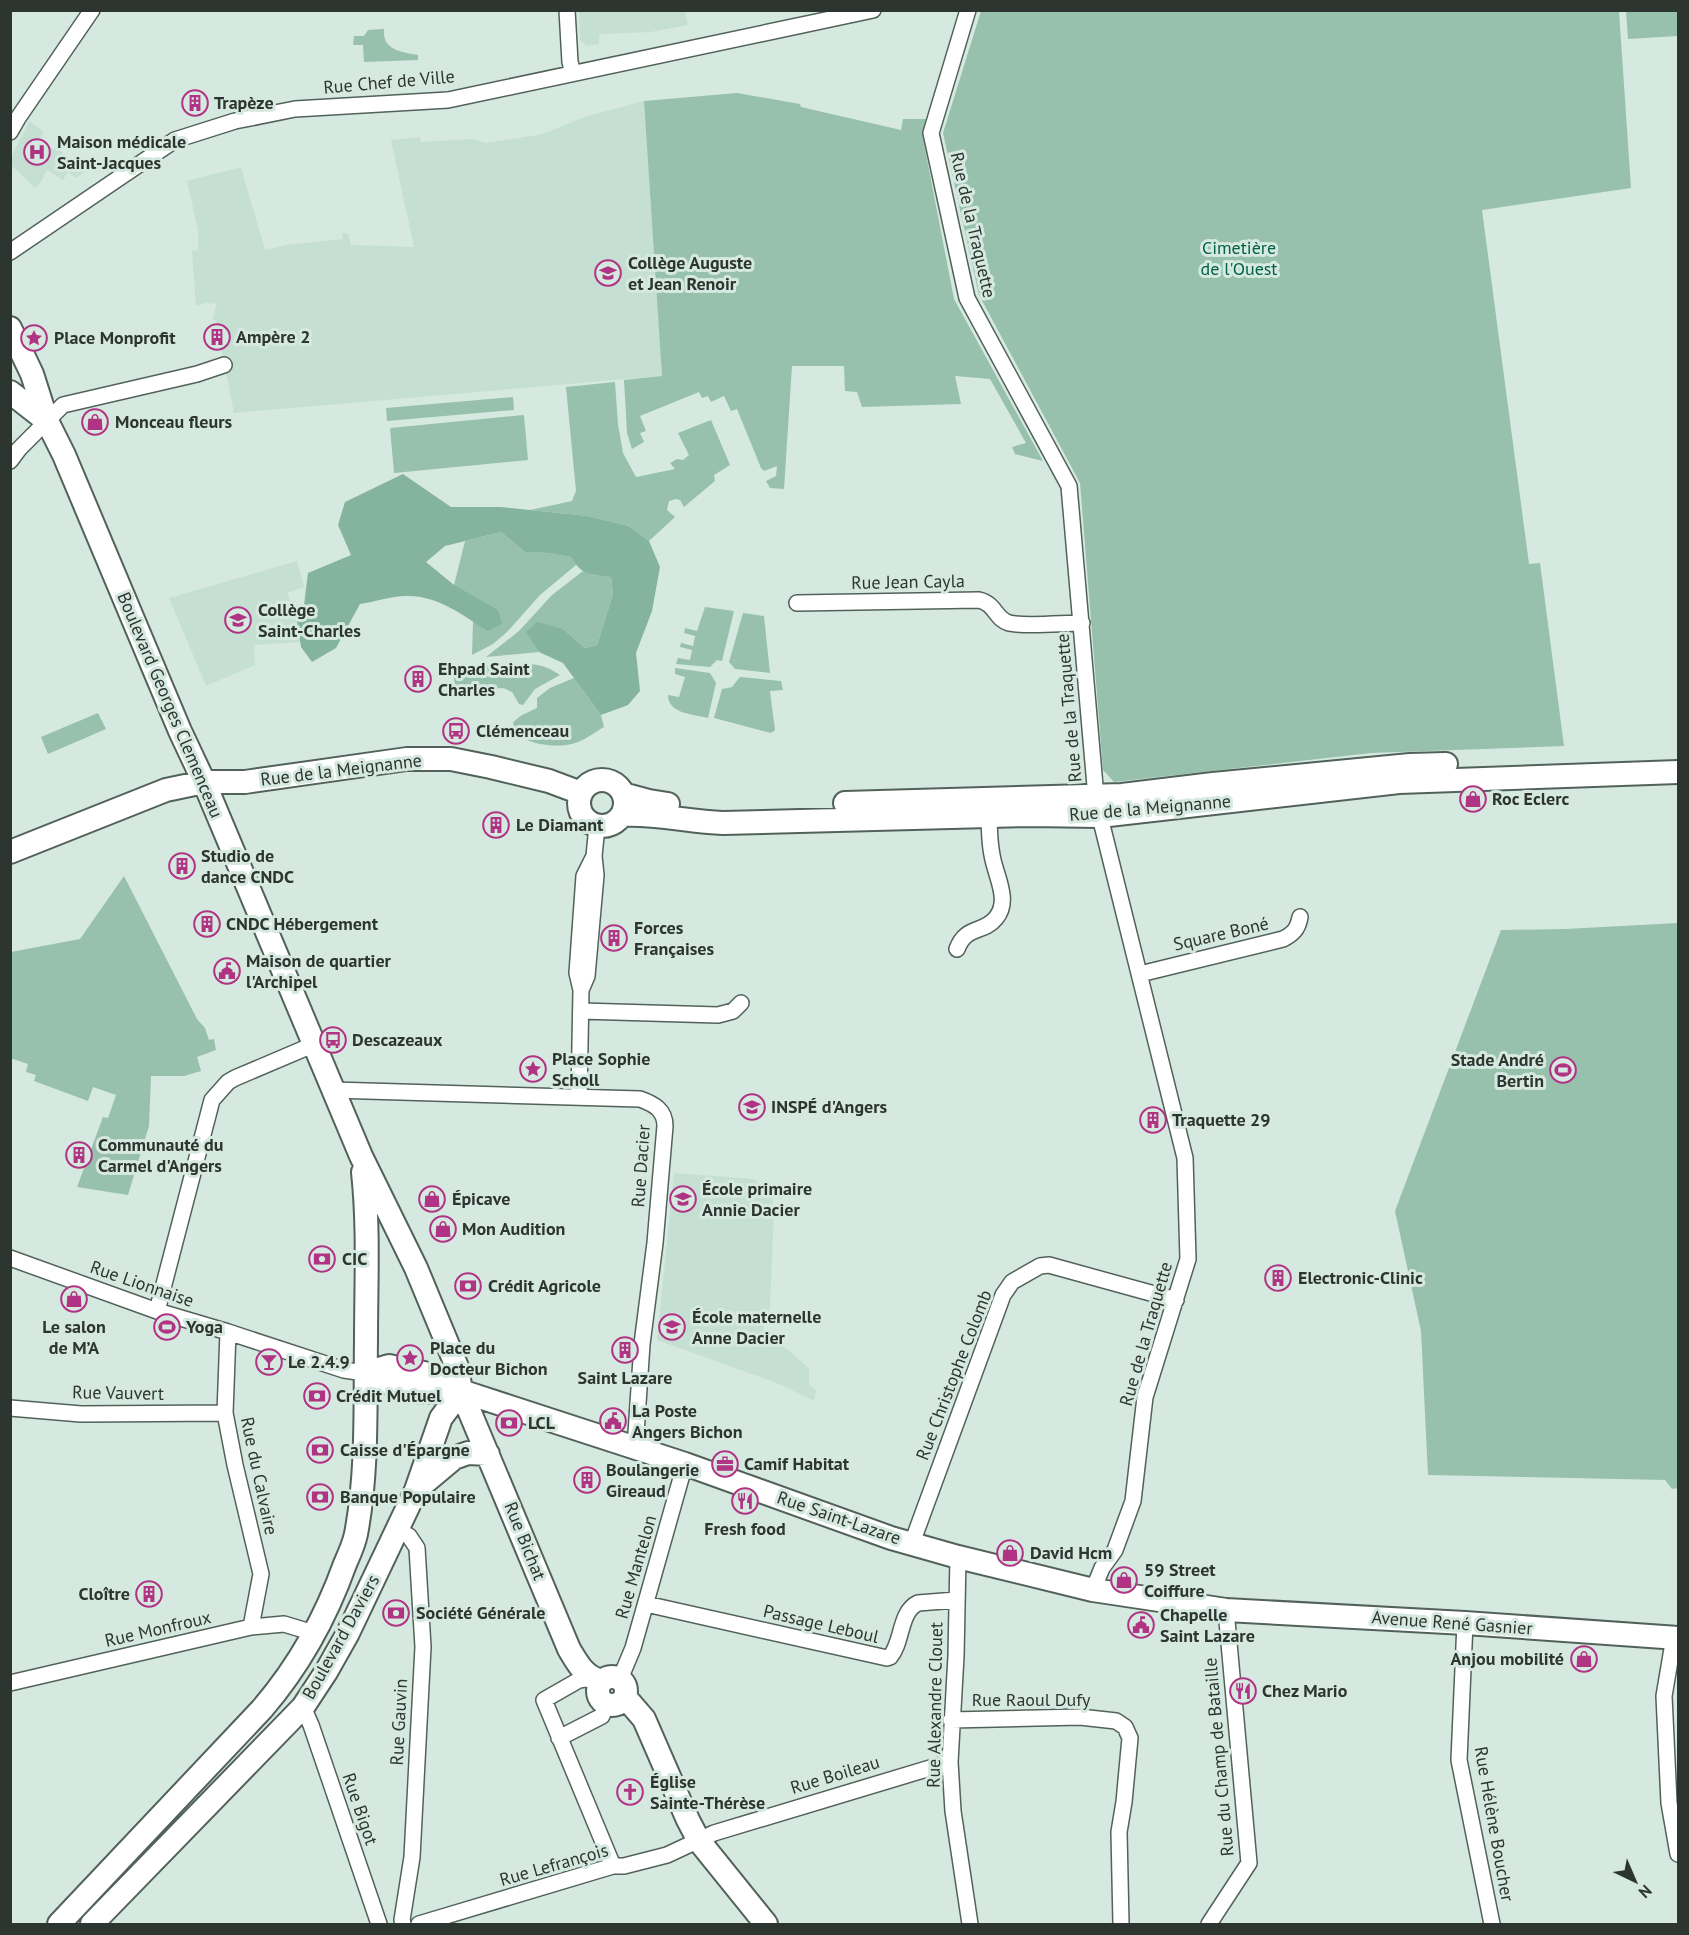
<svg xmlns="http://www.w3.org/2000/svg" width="1689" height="1935" font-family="'PT Sans',sans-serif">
  <rect width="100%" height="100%" fill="#d6e9e0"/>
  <path fill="#c5dfd2" d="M579,11H685L688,25L651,32L599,34V44L587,46L580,40Z
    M644,101L662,376L234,413L221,348L223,326L216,325L217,321L213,320L216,304L206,303L196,306L192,251L198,250V230L187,181L241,167L265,250L285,245L343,239L342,233H348L351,245L414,247L391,140L420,137L421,142L472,139L486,143L519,138L543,134L584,117Z
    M29,121L44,132L39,141L53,149L56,148L87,171L76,178L68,172L63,180L47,170L41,182L35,188L11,165V158Z
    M297,561L304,587L287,593L301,626L302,642L254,645L255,665L206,686L169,598Z
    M674,1173L754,1179L771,1192L774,1210L770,1307L763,1329L809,1368V1385L816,1390L814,1401L779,1384L657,1340Z"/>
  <path fill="#97c1ad" d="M981,11H1619L1631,188L1482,210L1529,564L1540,563L1564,746L1371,753L1114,782L1103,770L1080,483L979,295L943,133Z
    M1626,11H1678V36L1628,39Z
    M384,29C382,50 401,52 418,55V60L364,62L363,45H353L354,36H364L368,30Z
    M737,93L800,104L801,107L901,130L903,119H926L922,133L954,299L1043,461L1015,454L1012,447L1026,443L990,379L955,376L961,404L862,407L857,392L845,391L844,366H792L784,489L770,488L766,481L776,476L777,466L764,471L761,468L737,409L731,411L724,396L711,402L708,396L702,398L699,392L640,416L646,431L640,433L644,442L632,449L627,433L624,380L662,376L644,101Z
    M615,382L618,424L623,453L636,477L675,469L670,463L677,459L683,460L689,455L678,433L711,420L730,465L714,475L715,481L684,507L680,500L676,499L669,501L667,510L675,517L649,541L629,526L588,516L530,510L572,501L576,491L566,387Z
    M513,397L514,410L387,421L386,408Z
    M524,415L528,460L394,473L390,428Z
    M501,532L525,552H540L571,557L576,565L540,595L507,632L493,644L472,655L473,621L487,631L454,585L465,541Z
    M583,571L593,575L611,577L613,594L597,645L585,648L563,629L527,632L539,652L486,657L519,631L552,595Z
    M705,607L734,611L722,661L717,660L710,667L676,664L678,658L690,660L692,650L680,647L681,643L693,646L695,636L684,633L685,628L697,631Z
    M743,613L764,616L770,673L735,669L729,662Z
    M495,664C520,664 539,660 560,675L535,689L523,705L519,704L512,692L503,688L456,692L453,673Z
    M675,668L710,673L716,683L708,718C693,714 668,714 668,695L679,697L685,677L675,674Z
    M740,677L781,681L783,690L770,691L775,730L771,733L714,718L722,689L732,687Z
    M574,678L601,715L604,727C595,732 585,740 575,743C556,749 532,744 515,735L513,722L522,715L537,708V698L550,688Z
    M98,713L106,729L48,754L41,737Z
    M124,876L197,1019L205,1028L209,1040L214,1039L216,1050L197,1057L201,1071L184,1076H151L149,1126L128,1195L77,1187L103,1117L108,1118L116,1095L93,1087L88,1101L34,1081L36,1075L26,1072L28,1064L10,1058L11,952L80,939Z
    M1678,923V1488L1672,1489L1665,1480L1428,1475L1421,1331L1395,1211L1501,930L1565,929Z"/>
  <path fill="#84b49e" d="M403,474L451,507H501L588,516L629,526L649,541L660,567L652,611L636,653L640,691L628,705L601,715L563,663L539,652L526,632L537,622L563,629L585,648L597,645L613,594L611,577C591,575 581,575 571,557L540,552H525L501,532L445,546L426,562L454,585L498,610L502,624L487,631C463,615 437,595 406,596C391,596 375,602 360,604L336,648L312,662L301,647L297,621L304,605L308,573L351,555L338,525L345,502Z"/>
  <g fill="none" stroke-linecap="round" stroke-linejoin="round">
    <g stroke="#52625a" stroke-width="18">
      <path id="street" d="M567,10L570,62L573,73
        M968,10L931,133L967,298L1069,486L1095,786L1102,825L1185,1158L1188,1259L1145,1397L1133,1501L1115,1550L1102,1568L1093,1590
        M10,132L18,118L92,10
        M10,252L175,140L235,121L295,109L448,100L873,10
        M10,461L19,449L63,405L197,374L224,365
        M797,603L979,600C996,604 995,619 1009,623C1025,627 1063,623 1082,623
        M957,949C966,925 983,934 996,918C1011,900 995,875 992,855C989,840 989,823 989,808
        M1140,974L1283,939C1293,934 1298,929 1300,917
        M581,990L587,976L596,875L594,856L597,826
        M581,1011L718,1015L733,1011L741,1003
        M333,1090L640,1099C654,1104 665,1110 665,1126L655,1243L642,1344L635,1448
        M579,1097L581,990L577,973L584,876L594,856
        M10,1258L157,1311L228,1332L344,1370L365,1373
        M157,1311L212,1100L228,1082L235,1078L315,1044
        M228,1332L225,1413L235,1465L261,1574L251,1627
        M10,1408L81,1414L225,1413
        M397,1530L409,1536L417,1548L423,1647L412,1857L402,1920L403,1924
        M912,1543L1003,1295L1012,1282L1040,1266L1049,1265L1176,1300
        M958,1557L956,1656L950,1762L953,1811L970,1924
        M646,1604L887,1658L890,1657C903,1642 899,1612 918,1603L956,1600
        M1465,1623L1459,1760L1492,1924
        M1674,1637L1664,1696L1669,1803L1678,1854
        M592,1678L579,1680L544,1700L613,1866
        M620,1679L633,1648L685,1464
        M10,1683L251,1627L284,1624L314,1633
        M303,1707L311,1725L379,1924
        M951,1720L1080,1717L1116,1721L1125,1727L1130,1738L1124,1802L1119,1832L1121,1924
        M559,1738L602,1716L606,1704
        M419,1924L613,1866H624L667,1855L714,1833L950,1762
        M1209,1924L1249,1863L1226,1610"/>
    </g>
    <g stroke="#52625a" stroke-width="26">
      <path id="secondary" d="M10,328L32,374L47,421L64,455L180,731L204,782L361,1156L416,1268L457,1367L461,1391L569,1649C578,1664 584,1676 601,1681
        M10,392L47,421
        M579 803a23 23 0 1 1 46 0a23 23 0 1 1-46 0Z
        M623,794L649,801L668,804
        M845,803L1122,795L1213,784L1410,765L1446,764
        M622,815C656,813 689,822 723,823L1030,815L1100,816L1399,782L1678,772
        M10,852L166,790L204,782H245L407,759H451L491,767L549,781L581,793
        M365,1373L389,1366L424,1373L461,1391L685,1464L891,1538L958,1557L1093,1590L1226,1610L1465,1623L1678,1638
        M365,1373L385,1382L421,1392L457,1391
        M417,1489L454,1458L468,1453L488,1454
        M598 1691a14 14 0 1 1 28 0a14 14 0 1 1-28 0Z
        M625,1697L644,1719L688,1820L699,1841L766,1924
        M59,1924L262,1709C299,1666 326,1617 345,1564C349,1555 354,1544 356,1534C368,1471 365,1404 366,1340C366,1284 369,1228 363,1172
        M92,1924L303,1707L326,1672L348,1633L416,1490L441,1418L461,1391"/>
    </g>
    <use href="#street" stroke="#fff" stroke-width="15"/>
    <use href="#secondary" stroke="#fff" stroke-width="22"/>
  </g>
  <defs>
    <g id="building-ring" transform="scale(1.35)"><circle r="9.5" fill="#d6e9e0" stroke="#b03384" stroke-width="1.5"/><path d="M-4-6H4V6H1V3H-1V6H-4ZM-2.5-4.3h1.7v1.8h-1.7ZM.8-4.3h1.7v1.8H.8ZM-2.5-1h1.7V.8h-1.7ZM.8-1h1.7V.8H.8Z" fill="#b03384"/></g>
    <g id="hospital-ring" transform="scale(1.35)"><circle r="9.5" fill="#d6e9e0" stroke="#b03384" stroke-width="1.5"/><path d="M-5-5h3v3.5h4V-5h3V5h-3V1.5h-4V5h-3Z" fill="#b03384"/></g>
    <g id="school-ring" transform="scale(1.35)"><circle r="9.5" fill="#d6e9e0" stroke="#b03384" stroke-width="1.5"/><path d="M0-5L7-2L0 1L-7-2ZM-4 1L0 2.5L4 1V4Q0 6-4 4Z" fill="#b03384"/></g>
    <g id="sight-ring" transform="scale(1.35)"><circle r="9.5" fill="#d6e9e0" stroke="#b03384" stroke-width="1.5"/><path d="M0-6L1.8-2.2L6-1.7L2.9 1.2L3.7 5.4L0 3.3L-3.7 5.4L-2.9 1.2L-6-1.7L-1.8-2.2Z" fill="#b03384"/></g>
    <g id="shop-ring" transform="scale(1.35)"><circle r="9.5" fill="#d6e9e0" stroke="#b03384" stroke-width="1.5"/><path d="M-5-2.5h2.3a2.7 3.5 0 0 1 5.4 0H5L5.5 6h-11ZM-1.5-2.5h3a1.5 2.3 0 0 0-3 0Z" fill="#b03384"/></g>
    <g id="bus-ring" transform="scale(1.35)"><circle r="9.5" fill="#d6e9e0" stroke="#b03384" stroke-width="1.5"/><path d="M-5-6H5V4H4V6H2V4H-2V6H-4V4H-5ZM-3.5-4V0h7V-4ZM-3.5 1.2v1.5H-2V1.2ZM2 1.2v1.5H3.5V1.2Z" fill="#b03384"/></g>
    <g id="civic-ring" transform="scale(1.35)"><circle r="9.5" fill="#d6e9e0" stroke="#b03384" stroke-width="1.5"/><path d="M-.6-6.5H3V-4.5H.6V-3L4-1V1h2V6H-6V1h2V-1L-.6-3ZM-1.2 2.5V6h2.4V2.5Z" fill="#b03384"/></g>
    <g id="stadium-ring" transform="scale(1.35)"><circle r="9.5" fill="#d6e9e0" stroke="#b03384" stroke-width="1.5"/><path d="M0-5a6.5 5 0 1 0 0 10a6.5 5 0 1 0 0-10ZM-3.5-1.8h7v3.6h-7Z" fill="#b03384"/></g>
    <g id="university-ring" transform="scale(1.35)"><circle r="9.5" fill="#d6e9e0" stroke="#b03384" stroke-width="1.5"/><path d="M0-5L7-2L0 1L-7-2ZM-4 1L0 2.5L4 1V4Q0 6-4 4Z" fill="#b03384"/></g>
    <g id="bank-ring" transform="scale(1.35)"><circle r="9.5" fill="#d6e9e0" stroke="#b03384" stroke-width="1.5"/><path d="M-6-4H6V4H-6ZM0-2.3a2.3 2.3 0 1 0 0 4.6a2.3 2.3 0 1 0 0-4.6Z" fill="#b03384"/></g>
    <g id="bar-ring" transform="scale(1.35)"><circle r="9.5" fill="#d6e9e0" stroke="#b03384" stroke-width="1.5"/><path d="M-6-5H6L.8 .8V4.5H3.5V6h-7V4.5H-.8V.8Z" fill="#b03384"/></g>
    <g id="office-ring" transform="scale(1.35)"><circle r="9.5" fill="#d6e9e0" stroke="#b03384" stroke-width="1.5"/><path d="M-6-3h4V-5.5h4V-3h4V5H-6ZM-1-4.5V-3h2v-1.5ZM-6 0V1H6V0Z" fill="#b03384"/></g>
    <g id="restaurant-ring" transform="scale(1.35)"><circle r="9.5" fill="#d6e9e0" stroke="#b03384" stroke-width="1.5"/><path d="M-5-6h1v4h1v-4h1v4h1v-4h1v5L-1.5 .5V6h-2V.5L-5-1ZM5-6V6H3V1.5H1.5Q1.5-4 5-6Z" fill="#b03384"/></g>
    <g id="church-ring" transform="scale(1.35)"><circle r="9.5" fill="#d6e9e0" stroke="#b03384" stroke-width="1.5"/><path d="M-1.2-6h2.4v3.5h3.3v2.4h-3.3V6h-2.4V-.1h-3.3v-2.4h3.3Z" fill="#b03384"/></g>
  </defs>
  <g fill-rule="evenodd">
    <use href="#building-ring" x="195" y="103"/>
    <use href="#hospital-ring" x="37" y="152"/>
    <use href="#school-ring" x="608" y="273"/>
    <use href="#building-ring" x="217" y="337"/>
    <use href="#sight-ring" x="34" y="338"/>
    <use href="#shop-ring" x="95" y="422"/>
    <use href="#school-ring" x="238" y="620"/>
    <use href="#building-ring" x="418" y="679"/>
    <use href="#bus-ring" x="456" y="731"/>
    <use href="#shop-ring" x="1473" y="799"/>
    <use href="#building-ring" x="496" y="825"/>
    <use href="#building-ring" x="182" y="866"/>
    <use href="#building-ring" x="207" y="924"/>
    <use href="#building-ring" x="614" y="938"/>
    <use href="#civic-ring" x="227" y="971"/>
    <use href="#bus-ring" x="333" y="1040"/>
    <use href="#sight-ring" x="533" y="1069"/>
    <use href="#stadium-ring" x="1563" y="1070"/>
    <use href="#university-ring" x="752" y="1107"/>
    <use href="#building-ring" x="1153" y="1120"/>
    <use href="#building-ring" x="79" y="1155"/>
    <use href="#shop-ring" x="432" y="1199"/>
    <use href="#school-ring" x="683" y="1199"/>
    <use href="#shop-ring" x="443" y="1229"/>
    <use href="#bank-ring" x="322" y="1259"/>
    <use href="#building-ring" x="1278" y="1278"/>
    <use href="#bank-ring" x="468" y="1286"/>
    <use href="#shop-ring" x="74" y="1299"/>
    <use href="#stadium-ring" x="167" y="1327"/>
    <use href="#school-ring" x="672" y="1327"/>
    <use href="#building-ring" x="625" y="1350"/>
    <use href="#sight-ring" x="410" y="1358"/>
    <use href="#bar-ring" x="269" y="1362"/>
    <use href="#bank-ring" x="317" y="1396"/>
    <use href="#civic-ring" x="613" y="1421"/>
    <use href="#bank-ring" x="509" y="1423"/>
    <use href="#bank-ring" x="320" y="1450"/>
    <use href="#office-ring" x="725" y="1464"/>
    <use href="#building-ring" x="587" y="1480"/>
    <use href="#bank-ring" x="320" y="1497"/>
    <use href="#restaurant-ring" x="745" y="1501"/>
    <use href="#shop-ring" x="1010" y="1553"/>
    <use href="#shop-ring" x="1124" y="1580"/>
    <use href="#building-ring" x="149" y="1594"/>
    <use href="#bank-ring" x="396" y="1613"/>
    <use href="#civic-ring" x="1141" y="1625"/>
    <use href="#shop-ring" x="1584" y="1659"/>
    <use href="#restaurant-ring" x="1243" y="1691"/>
    <use href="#church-ring" x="630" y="1792"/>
  </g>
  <g text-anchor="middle" stroke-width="6" stroke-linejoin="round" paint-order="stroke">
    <g font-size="18" fill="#2d3531" stroke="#d6e9e0">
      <text transform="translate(389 82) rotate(-5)" y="6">Rue Chef de Ville</text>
      <text transform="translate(973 225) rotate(77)" y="6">Rue de la Traquette</text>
      <text transform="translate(908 582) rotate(-1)" y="6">Rue Jean Cayla</text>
      <text transform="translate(170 705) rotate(67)" y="6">Boulevard Georges Clemenceau</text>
      <text transform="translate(1069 708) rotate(-95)" y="6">Rue de la Traquette</text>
      <text transform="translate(341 770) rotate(-7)" y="6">Rue de la Meignanne</text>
      <text transform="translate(1150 808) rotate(-5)" y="6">Rue de la Meignanne</text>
      <text transform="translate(1221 934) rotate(-13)" y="6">Square Boné</text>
      <text transform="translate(641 1166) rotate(-86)" y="6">Rue Dacier</text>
      <text transform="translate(142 1284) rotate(19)" y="6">Rue Lionnaise</text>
      <text transform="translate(1146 1334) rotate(-74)" y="6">Rue de la Traquette</text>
      <text transform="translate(954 1375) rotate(-69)" y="6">Rue Christophe Colomb</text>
      <text transform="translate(118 1393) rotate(1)" y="6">Rue Vauvert</text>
      <text transform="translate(259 1476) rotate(78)" y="6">Rue du Calvaire</text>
      <text transform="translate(839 1518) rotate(19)" y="6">Rue Saint-Lazare</text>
      <text transform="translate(525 1541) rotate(68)" y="6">Rue Bichat</text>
      <text transform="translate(636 1567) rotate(-74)" y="6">Rue Mantelon</text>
      <text transform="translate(1452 1623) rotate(4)" y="6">Avenue René Gasnier</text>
      <text transform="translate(821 1624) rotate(13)" y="6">Passage Leboul</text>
      <text transform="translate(158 1629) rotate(-13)" y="6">Rue Monfroux</text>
      <text transform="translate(341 1637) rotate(-61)" y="6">Boulevard Daviers</text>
      <text x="1031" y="1706">Rue Raoul Dufy</text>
      <text transform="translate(935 1705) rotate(-89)" y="6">Rue Alexandre Clouet</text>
      <text transform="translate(399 1722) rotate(-87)" y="6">Rue Gauvin</text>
      <text transform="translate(1219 1757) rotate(-95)" y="6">Rue du Champ de Bataille</text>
      <text transform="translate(835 1775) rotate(-17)" y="6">Rue Boileau</text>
      <text transform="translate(360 1809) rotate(71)" y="6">Rue Bigot</text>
      <text transform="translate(1494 1824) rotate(80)" y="6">Rue Hélène Boucher</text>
      <text transform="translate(554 1865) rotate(-16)" y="6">Rue Lefrançois</text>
    </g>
    <g font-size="18" font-weight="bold" fill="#2d3531" stroke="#d6e9e0" text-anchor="start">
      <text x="214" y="109">Trapèze</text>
      <text x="57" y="148">Maison médicale<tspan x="57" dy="21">Saint-Jacques</tspan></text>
      <text x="628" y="269">Collège Auguste<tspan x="628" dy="21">et Jean Renoir</tspan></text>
      <text x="236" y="343">Ampère 2</text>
      <text x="54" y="344">Place Monprofit</text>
      <text x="115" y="428">Monceau fleurs</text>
      <text x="258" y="616">Collège<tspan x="258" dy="21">Saint-Charles</tspan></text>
      <text x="438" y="675">Ehpad Saint<tspan x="438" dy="21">Charles</tspan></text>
      <text x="476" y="737">Clémenceau</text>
      <text x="1492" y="805">Roc Eclerc</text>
      <text x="516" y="831">Le Diamant</text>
      <text x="201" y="862">Studio de<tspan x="201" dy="21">dance CNDC</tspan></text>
      <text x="226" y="930">CNDC Hébergement</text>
      <text x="634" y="934">Forces<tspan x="634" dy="21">Françaises</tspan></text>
      <text x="246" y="967">Maison de quartier<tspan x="246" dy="21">l'Archipel</tspan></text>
      <text x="352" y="1046">Descazeaux</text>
      <text x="552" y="1065">Place Sophie<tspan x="552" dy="21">Scholl</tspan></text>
      <text x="1544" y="1066" text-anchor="end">Stade André<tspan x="1544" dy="21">Bertin</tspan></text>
      <text x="771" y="1113">INSPÉ d'Angers</text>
      <text x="1172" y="1126">Traquette 29</text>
      <text x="98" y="1151">Communauté du<tspan x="98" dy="21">Carmel d'Angers</tspan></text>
      <text x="702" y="1195">École primaire<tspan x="702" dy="21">Annie Dacier</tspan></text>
      <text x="452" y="1205">Épicave</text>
      <text x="462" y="1235">Mon Audition</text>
      <text x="342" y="1265">CIC</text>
      <text x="1298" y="1284">Electronic-Clinic</text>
      <text x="488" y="1292">Crédit Agricole</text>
      <text x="692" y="1323">École maternelle<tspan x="692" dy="21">Anne Dacier</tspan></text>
      <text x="74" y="1333" text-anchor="middle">Le salon<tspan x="74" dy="21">de M’A</tspan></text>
      <text x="186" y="1333">Yoga</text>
      <text x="430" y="1354">Place du<tspan x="430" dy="21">Docteur Bichon</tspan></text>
      <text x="288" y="1368">Le 2.4.9</text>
      <text x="625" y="1384" text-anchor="middle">Saint Lazare</text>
      <text x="336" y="1402">Crédit Mutuel</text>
      <text x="632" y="1417">La Poste<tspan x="632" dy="21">Angers Bichon</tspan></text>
      <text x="528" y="1429">LCL</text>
      <text x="340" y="1456">Caisse d'Épargne</text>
      <text x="744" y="1470">Camif Habitat</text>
      <text x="606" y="1476">Boulangerie<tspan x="606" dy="21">Gireaud</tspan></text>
      <text x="340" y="1503">Banque Populaire</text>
      <text x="745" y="1535" text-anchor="middle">Fresh food</text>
      <text x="1030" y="1559">David Hcm</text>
      <text x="1144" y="1576">59 Street<tspan x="1144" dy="21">Coiffure</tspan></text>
      <text x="130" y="1600" text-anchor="end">Cloître</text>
      <text x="416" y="1619">Société Générale</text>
      <text x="1160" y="1621">Chapelle<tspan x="1160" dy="21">Saint Lazare</tspan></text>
      <text x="1564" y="1665" text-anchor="end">Anjou mobilité</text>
      <text x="1262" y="1697">Chez Mario</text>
      <text x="650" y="1788">Église<tspan x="650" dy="21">Sainte-Thérèse</tspan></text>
    </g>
    <g font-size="18" fill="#036145" stroke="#d6e9e0">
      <text x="1239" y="254">Cimetière<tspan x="1239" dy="21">de l'Ouest</tspan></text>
    </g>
  </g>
  <rect width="1689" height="1935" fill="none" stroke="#2d3531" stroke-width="24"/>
  <g transform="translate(1635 1881) rotate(136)" stroke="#d6e9e0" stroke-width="4.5" paint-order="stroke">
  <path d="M0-4.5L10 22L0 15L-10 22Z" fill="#2d3531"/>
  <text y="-9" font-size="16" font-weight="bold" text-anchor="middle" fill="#2d3531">N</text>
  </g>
</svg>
